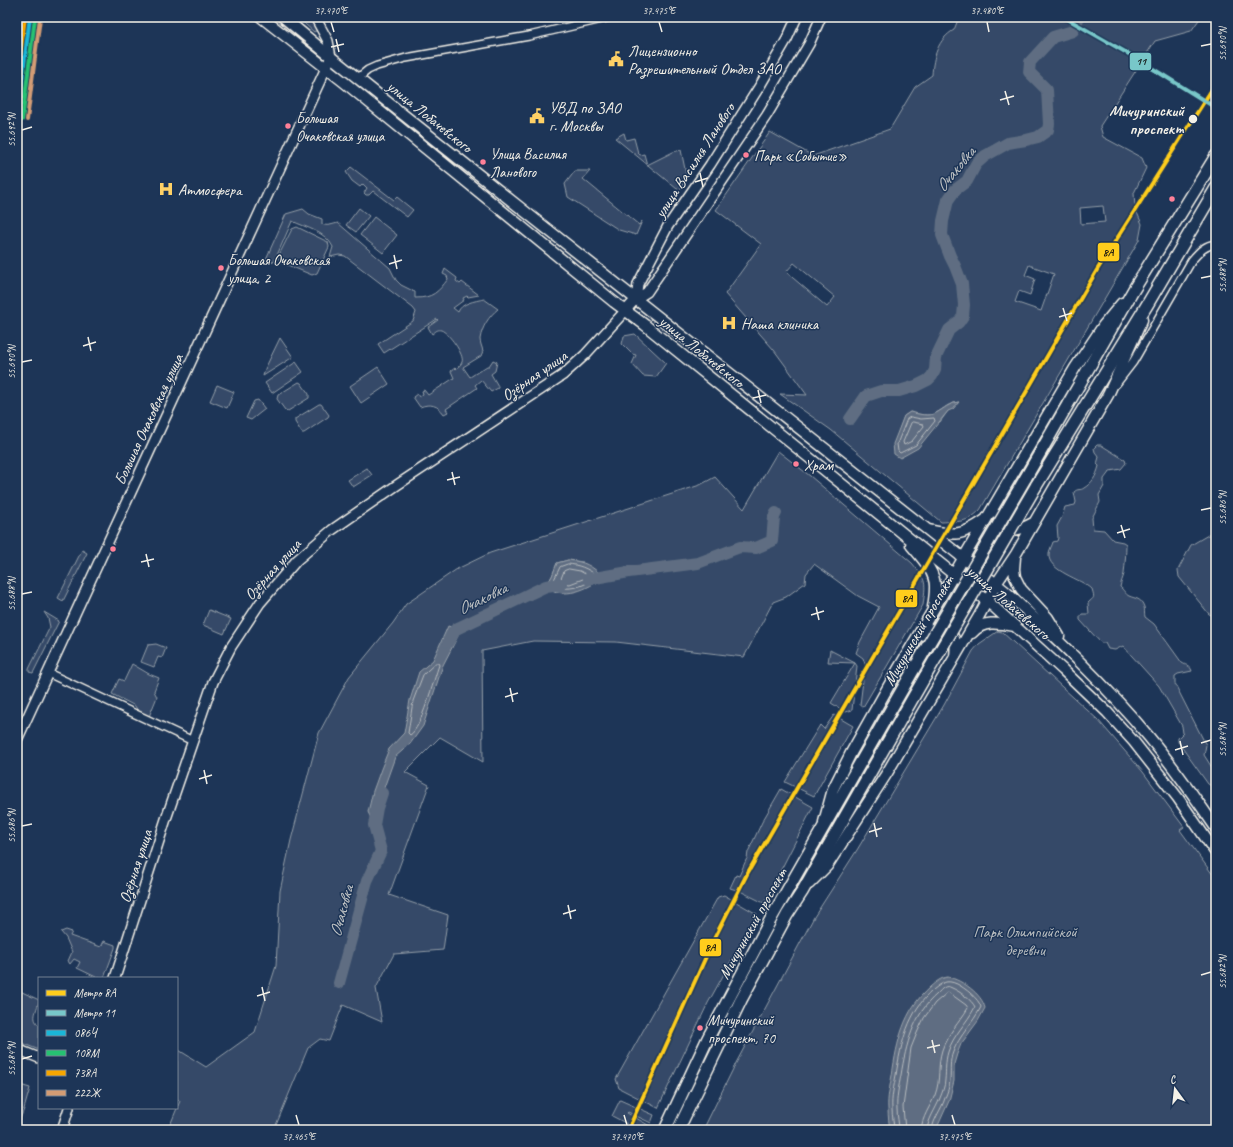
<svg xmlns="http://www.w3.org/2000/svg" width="1233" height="1147" font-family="Caveat,sans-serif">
  <rect width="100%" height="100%" fill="#1d3557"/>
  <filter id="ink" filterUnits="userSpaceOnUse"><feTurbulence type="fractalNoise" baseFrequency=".025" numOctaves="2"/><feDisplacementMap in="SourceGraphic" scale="8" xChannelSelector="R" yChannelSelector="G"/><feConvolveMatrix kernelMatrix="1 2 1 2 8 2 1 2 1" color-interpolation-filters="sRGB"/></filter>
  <g filter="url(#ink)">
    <path fill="#354a67" stroke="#949ea8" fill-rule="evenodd" d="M297,17H310L317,28L316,31L314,32Z
      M959,17H1201L1191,31L1155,41L1100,126L1103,137L1142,158L1146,168L1134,193L1135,208L1142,224L1139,240L980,510C966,524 959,521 941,522L831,430L780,394L807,395L774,350L725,294L761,244L716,210L770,132L813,156L890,129L915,87L932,75C933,57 938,39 954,30ZM1103,206L1105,222L1081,224L1080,208ZM794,263L835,297L827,307L786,272ZM1029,265L1054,274L1041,311L1015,302L1019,291L1030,295L1035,279L1025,275ZM959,402L948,411L940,422L899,430L904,416L910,412C918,414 929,417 936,413C945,408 948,403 959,402Z
      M624,133L626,140L634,138L638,153L640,155L644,154L647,165L673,152L681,150L686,174L682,188L677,189L615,138Z
      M351,167L394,200L397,197L413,210L407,217L373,191L369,195H366L364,193L367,188L363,184L360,187L352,181L346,172Z
      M575,171H590L583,179L639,225L642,221L636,235L619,230L568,197L565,184Z
      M359,208L369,216L356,232L346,225Z
      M303,209L309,214L322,219V224C327,227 333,224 338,223L390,268L396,280L401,285L415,292V298C433,298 438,292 448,279L447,276L443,274L445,269L457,278L456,281L460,284L462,282L479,295L468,297L467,296L463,298L464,300L453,308L458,312C461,303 475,301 484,299L498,309C489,316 482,327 480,339C480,343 482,347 483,351L481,356L463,367L470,377L487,366H489L493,360L497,362L495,371L491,374L498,386V388L491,392L481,380L475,385L477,388L446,409L448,412L444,414C438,405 430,403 420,407L413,397L417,394L419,397L423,394L422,391L424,390L428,395L454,378L451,371L455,368L456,369C458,367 461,365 462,362C465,355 448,332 441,330C437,329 435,332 432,334L428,327L438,320L437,319L384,353L378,344L413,321L416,312L413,308L345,256L339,255L330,257L333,247C326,232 307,228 292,221L274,262L266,259L286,214Z
      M374,217L397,235L383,253L360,235Z
      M297,227L328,242L329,247L317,273L312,275L280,262L278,257L292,229Z
      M635,334L666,363L656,377L643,376L632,364L636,355L632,354L622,344L624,336Z
      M280,338L293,357L263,376L265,369Z
      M296,362L303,372L272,393L265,383Z
      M378,367L389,384L361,403L350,386Z
      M299,382L301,383L309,394V398L288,411L285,410L277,399L278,395Z
      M217,385L234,392L227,408L210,401Z
      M258,400L265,409L251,420L246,418L254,401Z
      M319,404H321L329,415L328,417L304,433H302L295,422V419Z
      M1097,445H1101L1125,460L1126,463L1121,469L1110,471L1104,479V486L1099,495L1100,502L1092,518L1093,529L1104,530L1113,540L1123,542L1126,544C1126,554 1125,564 1124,574C1123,578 1121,582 1120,587C1123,589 1126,595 1129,596C1136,599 1141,598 1144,607C1145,610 1144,613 1145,617L1154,624L1182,663C1187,666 1190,665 1192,671L1178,674L1175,676V684L1206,745L1204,755L1216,774V789L1208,784L1178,742V738L1183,733L1182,726L1159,686L1123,646L1115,650L1108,649L1105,643H1101L1080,620V617L1082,614H1089L1088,603C1094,597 1095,599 1092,589C1082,579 1047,571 1049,554C1049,550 1052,546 1053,542L1057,541L1058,538L1057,526L1062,517L1065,507L1075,505L1076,502L1074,492C1078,488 1080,491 1084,488C1092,483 1096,477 1099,466L1097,464L1099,457L1095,452L1094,448Z
      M778,451L810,476L912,563C927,581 926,582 923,605L863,707L860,705L865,664L863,658L856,653L860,642L879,607L858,596L814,564L806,574L805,583L786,597L773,602L744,657L616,642L533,641L482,651L483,762L440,737L405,772L429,785L389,895L448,915L443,950L394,954L376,988L382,1022L343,1005L329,1041L320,1039L308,1048L274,1130H168L180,1101L177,1098V1049L206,1067L255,1032L276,966L280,891L291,840L319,733L349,677L393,623L406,604L457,569L490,553L700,485L715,477L744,509ZM568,560L583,562L546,586L552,576L557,563Z
      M367,468L372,475L353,487L348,480Z
      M1216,533V617L1209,614L1179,577L1178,570L1191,545L1208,535Z
      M82,550L87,553L63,601L58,598Z
      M209,610L231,619L224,634L203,625Z
      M44,612L59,621L33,673L29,672V669L50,627L48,618Z
      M998,631L1002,632L1098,720L1143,772L1184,827L1180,830L1216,879V1130H703L736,1063L814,917L857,850L944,705L973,651L979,644Z
      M156,644L166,648L162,658L158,657L154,667L141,662L148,645Z
      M830,650L855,663L857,666L852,710L846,712L831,703L855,663L828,662Z
      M132,664L149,674L159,678L154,691L157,697L148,719L141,716L135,706L112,694L119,679L124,681Z
      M834,715L853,726L814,796L785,782L820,725L824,729Z
      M781,789L813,807L764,903L740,891L730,888L736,875L739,876L747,858L748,852L762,822Z
      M724,895L757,914L708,1003L658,1108L619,1088L616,1079L718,897Z
      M66,930L72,932L70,936L101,947L104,941L115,945V948L104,978H98L77,968L80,962L74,959L70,964L68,961L72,952L66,938L61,932Z
      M20,991L39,1000C38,1009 30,1018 39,1025V1050L17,1041V998Z
      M17,1084L30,1088L24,1109L17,1127Z
      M620,1100L654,1115L651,1123L628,1112L627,1113L650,1126L648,1130H639L612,1116Z"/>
    <path fill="#5e6d82" stroke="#9aa2ab" d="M959,402L953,409L948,411L918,448L900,458L894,454L893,444L904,416L910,412C918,414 929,417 936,413C946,408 947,404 959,402Z
      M568,560C586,562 590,565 604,577C588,589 563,601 546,586L552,576L557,563Z
      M448,626L456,629L458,636L443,665L423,726L410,744L395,757L376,810L374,825L368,812L373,791L381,769L389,749L404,733L410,700L419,672L433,660Z
      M948,977C962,980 982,994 985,1008L978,1021L961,1044L957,1054L954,1064V1081L949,1101L936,1130H890C889,1123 888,1116 888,1109C887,1098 890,1086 892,1075C897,1042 903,1011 930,987C936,982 940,978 948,977Z"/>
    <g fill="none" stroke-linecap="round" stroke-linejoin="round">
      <path stroke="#b8bcbf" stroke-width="1" d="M911,417L921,419L934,418L935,421L916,445L900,453L898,451L897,444L907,419Z
        M913,422L923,424L924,426L912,441L904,445L903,442L911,423Z
        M568,564C579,565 587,568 596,575V577C583,588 569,590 553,587L552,584L560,567Z
        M569,569L580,571L587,575L588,577L570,584L561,583L560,581L564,571Z
        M436,663H438L439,665C434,679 421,729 410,735L408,733L413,701L423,675Z
        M894,1130C894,1123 892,1116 892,1109C891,1098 894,1086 896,1075C901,1043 908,1012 933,990C942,983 946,979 957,984C965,988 979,999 981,1007C973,1023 959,1036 953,1052C949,1062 951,1070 950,1080C950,1086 947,1093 945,1098C942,1109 933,1119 932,1130
        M899,1130C899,1123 897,1116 897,1109C896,1098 899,1086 901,1075C906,1045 913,1015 937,994C942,989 945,984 952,988C959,991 972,1000 975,1007C967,1023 953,1035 948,1052C945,1062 946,1070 945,1080C945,1086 942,1093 940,1098C936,1109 928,1119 927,1130
        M905,1130L903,1107L911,1048L917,1033L924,1018L935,1003L948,992L966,1005L968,1008C960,1022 947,1034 942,1050C937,1066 941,1079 935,1095C930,1107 922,1117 921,1130"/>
      <path stroke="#5e6d82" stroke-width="12" d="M850,419L866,396L881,391H899L916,386L928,380L932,376L935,370L936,357L949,330L959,322L963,316L964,305L962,284L955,266L950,256L942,235L943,221L948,200L955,190L967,181L976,164L985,156L1008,143L1026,140L1038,137L1048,130L1049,124L1047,90L1029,72L1030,62L1053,37L1073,31L1079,17
        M589,579L629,572L698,563L740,547L756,548L772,541L774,517L776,513
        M448,642L456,629L546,586L561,584
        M339,983L367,881L381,851L374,825L377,808L382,793"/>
      <g stroke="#f4f1e8" stroke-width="10">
        <path id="minor" d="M358,78L368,70L377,66L406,58L529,36L611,17
          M1116,384L1133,362L1192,260C1199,252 1205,245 1216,244
          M48,673L193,741"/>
      </g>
      <g stroke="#f4f1e8" stroke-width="12">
        <path id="tertiary" d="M636,299L638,284L668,226L710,165L761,84L787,39L797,17
          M17,740L331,57L328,41L315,17
          M115,978L166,819L213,682L231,647L260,603L297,560L332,530L397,485L563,375L585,355L636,299L647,292L767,115L809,44L821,17
          M17,1049L39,1058
          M62,1130L69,1108"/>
      </g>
      <g stroke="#f4f1e8" stroke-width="13">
        <path id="secondary" d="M261,17L344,82L614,302L645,325L994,607L1063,670L1107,712L1134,742L1178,798L1216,853
          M283,17L331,57L518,206L1005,591C1055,637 1105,684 1149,737C1173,766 1195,797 1216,828
          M999,515C1003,536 1019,531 1033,523
          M929,530C955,536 962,536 985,520
          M911,545C921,557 936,572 935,588C935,595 934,601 933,607
          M1015,557L1014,569L1015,577L1021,589L1048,618L1059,636
          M972,633C983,620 998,623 1014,626
          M919,636C940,621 959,628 955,656
          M824,822L833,789L851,753L896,673L1075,368L1103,326L1122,303
          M809,884L827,866L887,773L979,616L996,584L1016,554L1108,395L1142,320"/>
      </g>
      <g stroke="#f4f1e8" stroke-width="14">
        <path id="primary" d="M1025,479L1134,289L1216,156
          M1036,486L1147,305L1216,188
          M665,1130L708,1038L772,917L914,669
          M678,1130L741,1000L787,915L802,892L926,675"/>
      </g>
      <use href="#minor" stroke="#1d3557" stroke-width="7"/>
      <use href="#tertiary" stroke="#1d3557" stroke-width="9"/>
      <use href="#secondary" stroke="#1d3557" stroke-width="10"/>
      <use href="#primary" stroke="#1d3557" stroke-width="11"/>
      <g stroke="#f4f1e8" stroke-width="14" stroke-linecap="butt">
        <path id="primary-bridge" d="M914,669L1025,479
          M926,675L1036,486"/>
      </g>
      <use href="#primary-bridge" stroke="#1d3557" stroke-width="11"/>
      <g stroke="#1d3557" stroke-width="7">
        <path id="rail-1" d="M17,119L30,17"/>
      </g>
      <g stroke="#1d3557" stroke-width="7">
        <path id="rail-2" d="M22,120L35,18"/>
      </g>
      <g stroke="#1d3557" stroke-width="7">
        <path id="rail-3" d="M17,79L25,17"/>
      </g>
      <g stroke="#1d3557" stroke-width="7">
        <path id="rail-4" d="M27,120L40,18"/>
      </g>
      <use href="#rail-1" stroke="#1ab6d8" stroke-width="4"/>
      <use href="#rail-2" stroke="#26c172" stroke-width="4"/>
      <use href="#rail-3" stroke="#f7a600" stroke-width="4"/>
      <use href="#rail-4" stroke="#d39c74" stroke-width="4"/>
      <g stroke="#1d3557" stroke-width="7">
        <path id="metro-1" d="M628,1130L713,941L747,874L1097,270L1216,83"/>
      </g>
      <g stroke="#1d3557" stroke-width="7">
        <path id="metro-2" d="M1064,17L1134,57L1216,108"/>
      </g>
      <use href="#metro-1" stroke="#ffcd1c" stroke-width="4"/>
      <use href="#metro-2" stroke="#78c7c9" stroke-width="4"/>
    </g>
  </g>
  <path fill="none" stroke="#f4f1e8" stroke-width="1.5" d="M331,22L334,32M659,22L662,32M987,22L989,32M336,39L339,52M1201,46L1211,44M331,47L344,44M1005,91L1009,105M1000,100L1014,96M22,130L32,127M700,173L703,187M695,182L708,178M394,255L397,269M389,264L402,260M1201,278L1211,276M1063,308L1067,321M1059,317L1072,313M88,337L91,351M83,346L96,342M22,362L32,360M758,390L761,403M753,398L766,395M452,472L455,485M447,480L460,477M1201,510L1211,508M1121,525L1125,538M1117,533L1130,529M146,554L149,567M141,562L154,559M22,594L32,592M816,607L819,620M811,615L824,611M510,688L513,702M505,697L518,693M1180,741L1183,755M1201,743L1211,740M1175,750L1188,746M204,770L207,784M199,779L212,775M874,823L877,837M22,826L32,824M869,832L882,828M568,905L571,919M563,914L576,910M1201,975L1211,972M262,987L265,1001M257,996L270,992M932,1040L935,1053M927,1048L940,1045M22,1059L32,1056M296,1115L299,1125M624,1115L627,1125M952,1115L955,1125"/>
  <defs>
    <g id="civic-bare" transform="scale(1.2)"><path d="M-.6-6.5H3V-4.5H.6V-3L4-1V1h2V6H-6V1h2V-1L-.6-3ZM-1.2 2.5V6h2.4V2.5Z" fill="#ffd166" stroke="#1d3557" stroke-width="2.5" paint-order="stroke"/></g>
    <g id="hospital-bare" transform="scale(1.2)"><path d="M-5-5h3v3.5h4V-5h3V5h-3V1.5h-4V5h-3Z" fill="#ffd166" stroke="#1d3557" stroke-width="2.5" paint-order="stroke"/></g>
  </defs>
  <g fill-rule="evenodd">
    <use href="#civic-bare" x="616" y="59"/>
    <use href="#civic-bare" x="537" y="116"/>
    <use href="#hospital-bare" x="166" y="189"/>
    <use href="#hospital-bare" x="729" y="323"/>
  </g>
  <circle fill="#f4f1e8" stroke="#1d3557" stroke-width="1.5" cx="1193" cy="119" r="5"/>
  <g fill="#ff8098" stroke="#1d3557" stroke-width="1.5">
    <circle cx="288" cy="126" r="3.5"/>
    <circle cx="746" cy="155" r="3.5"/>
    <circle cx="483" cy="162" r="3.5"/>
    <circle cx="1172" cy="199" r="3.5"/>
    <circle cx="221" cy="268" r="3.5"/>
    <circle cx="796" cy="464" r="3.5"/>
    <circle cx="113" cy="549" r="3.5"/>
    <circle cx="700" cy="1028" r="3.5"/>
  </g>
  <g text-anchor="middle" stroke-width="3" stroke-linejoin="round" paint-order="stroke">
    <g font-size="15" fill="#f4f1e8" stroke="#1d3557" text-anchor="start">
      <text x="296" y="123">Большая<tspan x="296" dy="18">Очаковская улица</tspan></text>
      <text x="490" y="159">Улица Василия<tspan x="490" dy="18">Ланового</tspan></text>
      <text x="754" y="161">Парк «Событие»</text>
      <text x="228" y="265">Большая Очаковская<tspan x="228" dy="18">улица, 2</tspan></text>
      <text x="804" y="470">Храм</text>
      <text x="708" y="1025">Мичуринский<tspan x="708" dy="18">проспект, 70</tspan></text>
    </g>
    <g font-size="16" fill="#f4f1e8" stroke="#1d3557" text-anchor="start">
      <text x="628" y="56">Лицензионно<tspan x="628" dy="18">Разрешительный Отдел ЗАО</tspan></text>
      <text x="549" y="113">УВД по ЗАО<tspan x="549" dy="18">г. Москвы</tspan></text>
      <text x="178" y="195">Атмосфера</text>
      <text x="741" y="329">Наша клиника</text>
    </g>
    <g font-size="16" font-weight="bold" fill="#f4f1e8" stroke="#1d3557" text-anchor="end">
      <text x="1184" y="116">Мичуринский<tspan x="1184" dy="18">проспект</tspan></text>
    </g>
    <g font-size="16" fill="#f4f1e8" stroke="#1d3557">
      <text transform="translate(430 116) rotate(39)" y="6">улица Лобачевского</text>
      <text transform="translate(694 160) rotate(-57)" y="6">улица Василия Ланового</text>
      <text transform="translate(702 351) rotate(39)" y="6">улица Лобачевского</text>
      <text transform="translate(534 375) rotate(-35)" y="6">Озёрная улица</text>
      <text transform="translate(148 419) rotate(-65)" y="6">Большая Очаковская улица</text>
      <text transform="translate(272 569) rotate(-48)" y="6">Озёрная улица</text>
      <text transform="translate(1009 602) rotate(41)" y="6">улица Лобачевского</text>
      <text transform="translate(918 630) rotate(-60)" y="6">Мичуринский проспект</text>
      <text transform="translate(135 866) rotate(-72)" y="6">Озёрная улица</text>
      <text transform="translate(752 923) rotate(-61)" y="6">Мичуринский проспект</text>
    </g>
    <g font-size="16" fill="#bbbfc1" stroke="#1d3557">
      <text x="1025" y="937">Парк Олимпийской<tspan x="1025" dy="18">деревни</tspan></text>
    </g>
    <g font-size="17" font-style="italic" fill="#c0c3c4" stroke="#1d3557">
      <text transform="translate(955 169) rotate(-51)" y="6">Очаковка</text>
      <text transform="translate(482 598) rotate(-26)" y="6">Очаковка</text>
      <text transform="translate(341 911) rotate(-75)" y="6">Очаковка</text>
    </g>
  </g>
  <g stroke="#1d3557" stroke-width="1.5">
    <rect x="1129" y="52" width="23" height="19" rx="4" fill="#78c7c9"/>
    <rect x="1097" y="242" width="23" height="20" rx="4" fill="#ffcd1c"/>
    <rect x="895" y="589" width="23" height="19" rx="4" fill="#ffcd1c"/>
    <rect x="699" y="938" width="23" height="19" rx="4" fill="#ffcd1c"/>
  </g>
  <g font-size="11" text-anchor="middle" font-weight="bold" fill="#111">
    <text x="1141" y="65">11</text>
    <text x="1108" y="256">8А</text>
    <text x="907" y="602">8А</text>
    <text x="710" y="951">8А</text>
  </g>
  <rect width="1233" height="1147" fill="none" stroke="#1d3557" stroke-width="44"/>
  <rect x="38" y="977" width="140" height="132" fill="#1d3557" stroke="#738091"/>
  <rect x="46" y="990" width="20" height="6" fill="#ffcd1c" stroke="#738091"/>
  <text x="74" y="997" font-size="12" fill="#f4f1e8">Метро 8А</text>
  <rect x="46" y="1010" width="20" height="6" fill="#78c7c9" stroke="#738091"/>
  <text x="74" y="1017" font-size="12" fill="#f4f1e8">Метро 11</text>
  <rect x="46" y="1030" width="20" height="6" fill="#1ab6d8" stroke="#738091"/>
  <text x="74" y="1037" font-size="12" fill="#f4f1e8">086Ч</text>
  <rect x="46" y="1050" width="20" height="6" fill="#26c172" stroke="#738091"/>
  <text x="74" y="1057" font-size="12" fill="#f4f1e8">108М</text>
  <rect x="46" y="1070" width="20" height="6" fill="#f7a600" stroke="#738091"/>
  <text x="74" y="1077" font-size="12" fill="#f4f1e8">738А</text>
  <rect x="46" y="1090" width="20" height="6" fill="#d39c74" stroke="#738091"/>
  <text x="74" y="1097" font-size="12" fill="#f4f1e8">222Ж</text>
  <g transform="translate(1175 1089) rotate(345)" stroke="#1d3557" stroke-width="3" paint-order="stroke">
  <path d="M0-3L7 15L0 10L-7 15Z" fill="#f4f1e8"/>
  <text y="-6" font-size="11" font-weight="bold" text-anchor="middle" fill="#f4f1e8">С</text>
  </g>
  <rect x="22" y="22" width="1189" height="1103" fill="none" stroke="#f4f1e8" stroke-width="1.5"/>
  <g font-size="10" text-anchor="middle" fill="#f4f1e8">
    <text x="331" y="14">37.470°E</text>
    <text x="659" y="14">37.475°E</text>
    <text x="987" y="14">37.480°E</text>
    <text transform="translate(1222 44) rotate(-90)" y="4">55.690°N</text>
    <text transform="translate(11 130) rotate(-90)" y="4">55.692°N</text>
    <text transform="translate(1222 276) rotate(-90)" y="4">55.688°N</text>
    <text transform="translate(11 362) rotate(-90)" y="4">55.690°N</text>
    <text transform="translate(1222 508) rotate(-90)" y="4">55.686°N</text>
    <text transform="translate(11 594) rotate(-90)" y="4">55.688°N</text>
    <text transform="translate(1222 740) rotate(-90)" y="4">55.684°N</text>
    <text transform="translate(11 826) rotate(-90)" y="4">55.686°N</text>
    <text transform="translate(1222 972) rotate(-90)" y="4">55.682°N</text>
    <text transform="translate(11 1059) rotate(-90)" y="4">55.684°N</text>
    <text x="299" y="1140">37.465°E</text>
    <text x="627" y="1140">37.470°E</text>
    <text x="955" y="1140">37.475°E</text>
  </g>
</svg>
